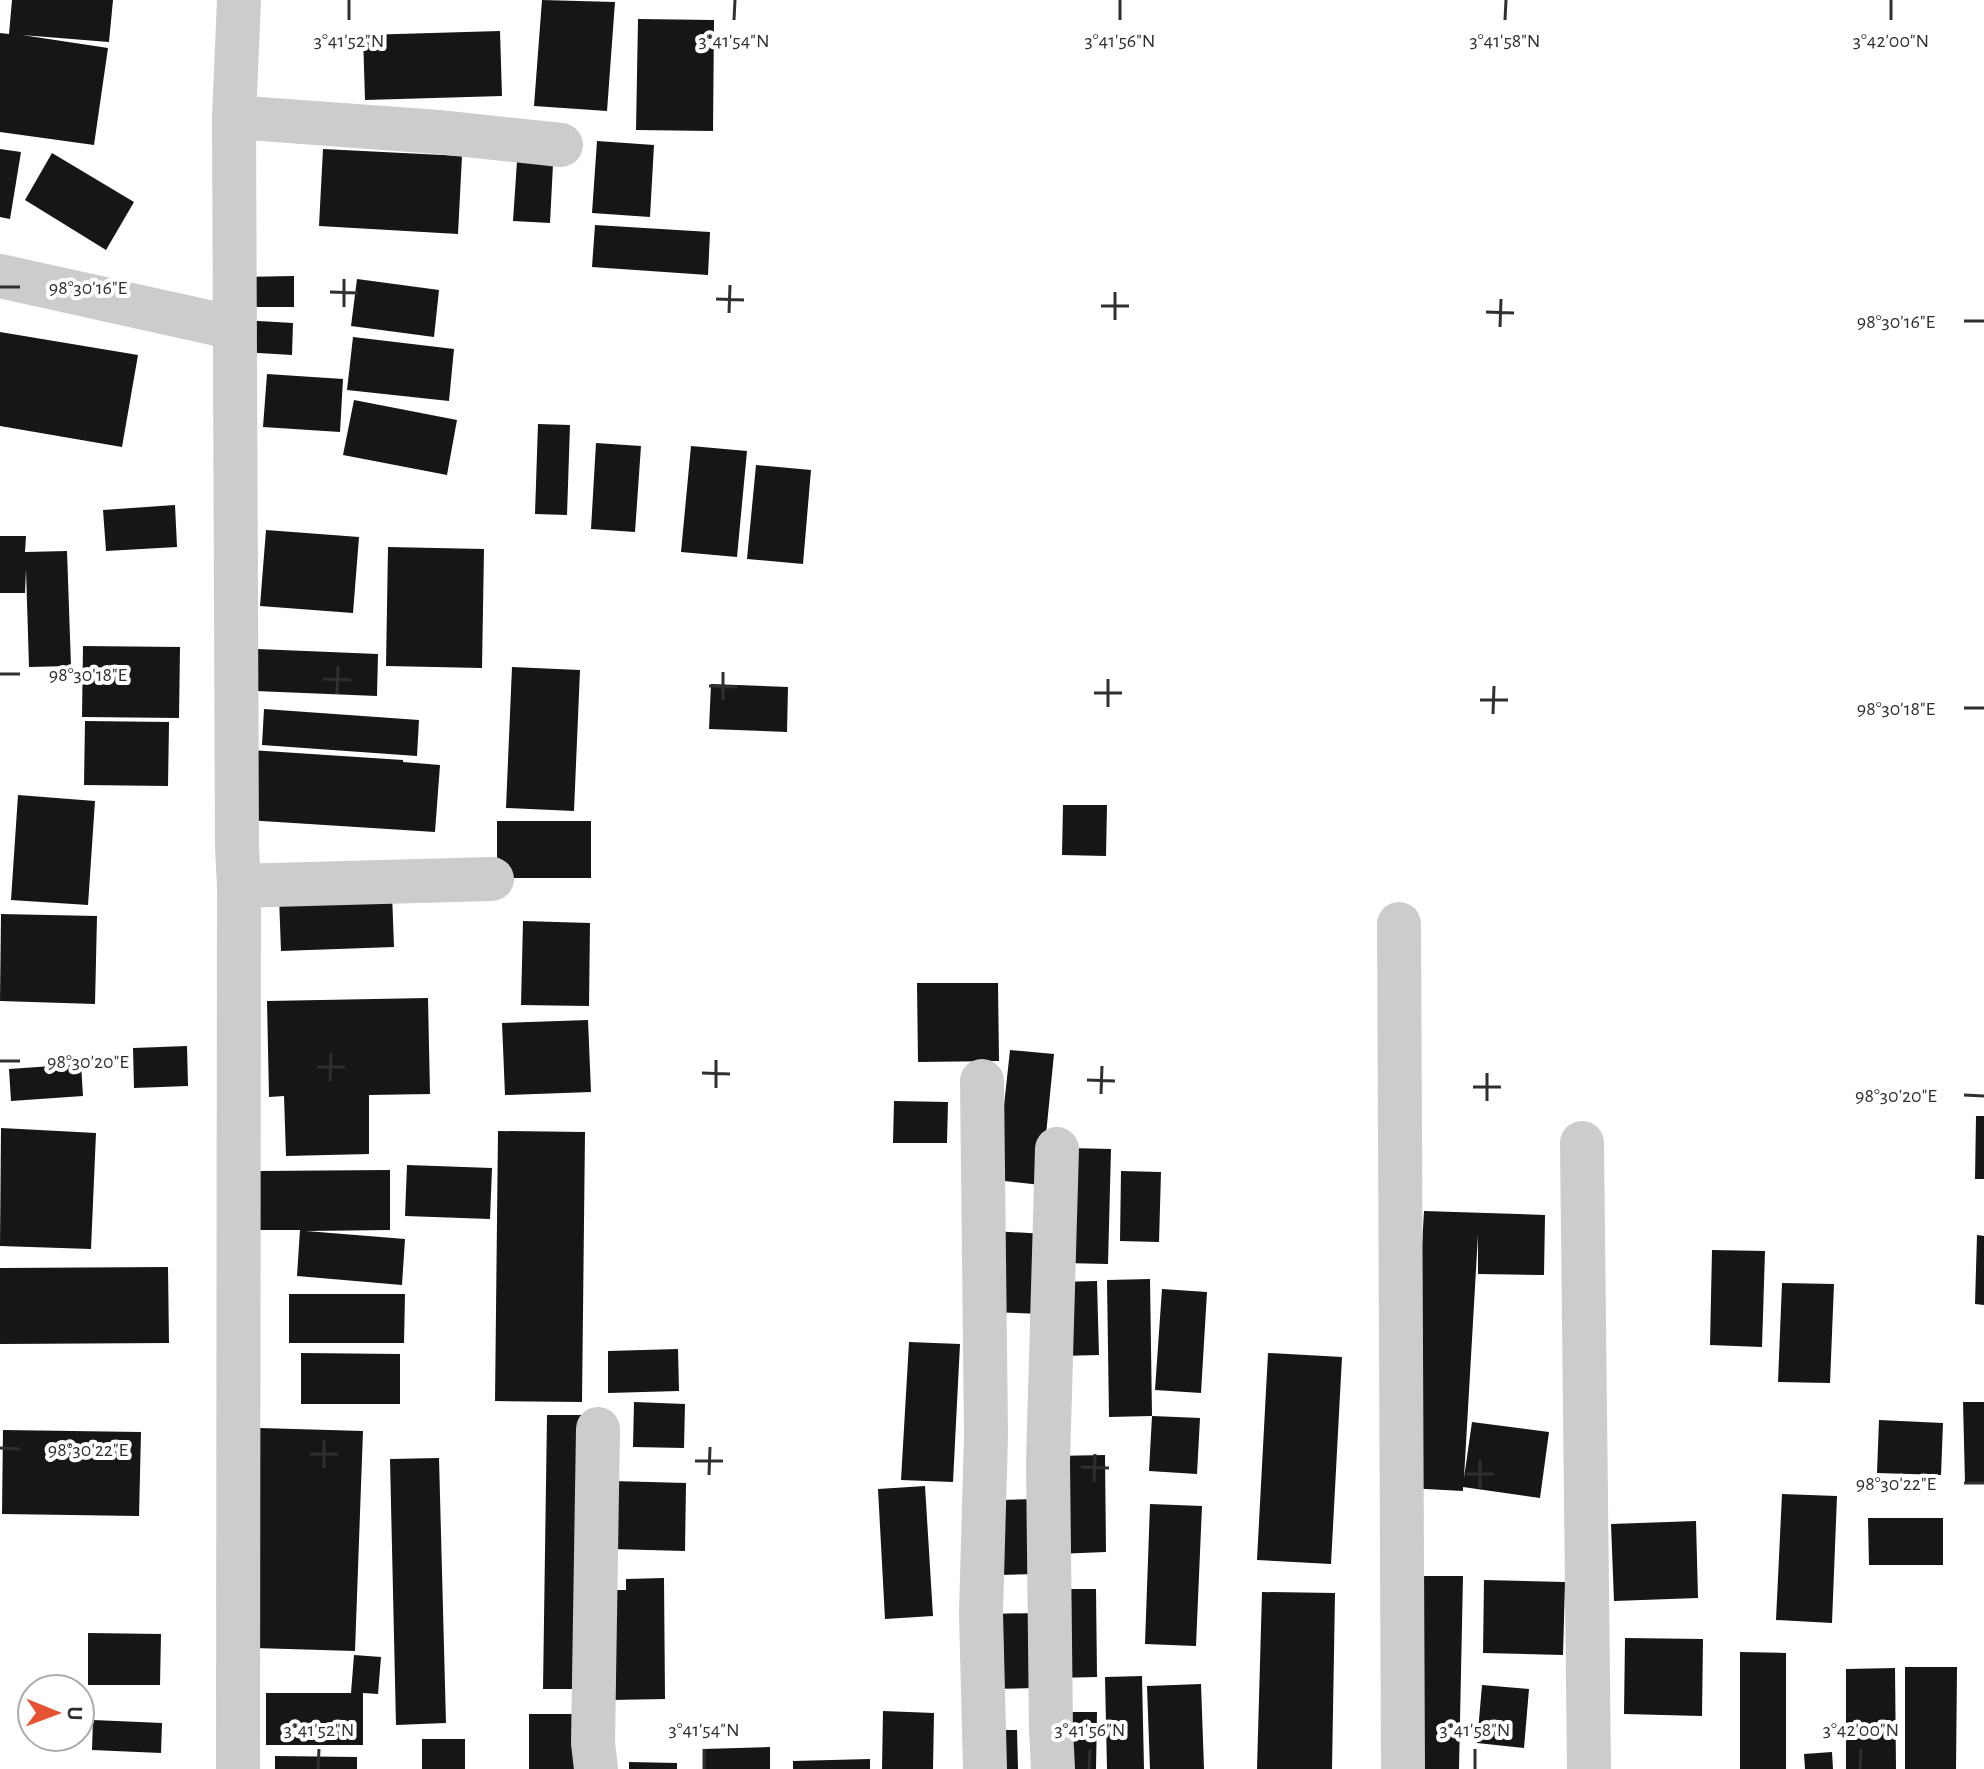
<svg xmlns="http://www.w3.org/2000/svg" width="1984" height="1769" font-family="'Alegreya Sans',sans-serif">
  <rect width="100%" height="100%" fill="#fff"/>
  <path fill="#161616" d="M12,0H113L109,42L22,35L108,48L94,145L0,132V33L9,34Z
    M542,0L615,2L607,111L534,106Z
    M638,19L714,20L713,131L636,130Z
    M500,31L502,96L365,100L363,35Z
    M597,141L654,145L650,217L592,213Z
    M0,149L21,152L10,219L0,217Z
    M323,149L462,156L458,234L319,226Z
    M52,153L134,202L106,250L25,200Z
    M517,161L553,164L550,223L513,221Z
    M595,225L710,232L708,275L592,267Z
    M294,276V307H245V277Z
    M357,279L439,290L434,337L351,326Z
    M243,320L293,323L292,355L242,352Z
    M0,332L138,355L122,447L0,426Z
    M353,337L454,349L449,401L347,390Z
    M267,374L343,379L340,432L263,427Z
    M354,400L457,420L447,475L343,455Z
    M538,424L570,425L567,515L535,514Z
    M596,443L641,446L635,532L591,529Z
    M691,446L747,451L737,557L681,552Z
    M756,465L811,470L803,564L747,559Z
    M175,505L177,547L106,551L103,510Z
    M266,530L359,537L353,613L260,606Z
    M0,536H26L25,552L67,551L71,666L29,667L26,569L25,593H0Z
    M388,547L484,549L482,668L386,666Z
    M83,646L180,647L179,718L82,717Z
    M257,649L378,654L377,696L255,691Z
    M512,667L580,670L574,811L506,808Z
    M711,684L788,687L787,732L709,729Z
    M264,709L419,720L417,756L262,745Z
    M85,721L169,722L168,786L84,785Z
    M252,750L403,760V762L440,765L435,832L248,820Z
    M18,795L95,801L88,905L11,900Z
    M1063,805H1107L1106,856L1062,855Z
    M497,821H591V878H497Z
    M392,893L394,947L281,951L279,897Z
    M1,914L97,916L95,1004L0,1001Z
    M523,921L590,923L589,1006L521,1005Z
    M917,983H998L999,1061L918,1062Z
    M428,998L430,1094L369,1095V1154L286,1156L284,1096L269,1097L267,1001Z
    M588,1020L591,1092L505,1095L502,1023Z
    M187,1046L188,1086L134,1088L133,1048Z
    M1010,1050L1054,1054L1041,1185L996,1180Z
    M81,1064L83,1096L11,1101L9,1069Z
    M894,1101L948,1102L947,1143H893Z
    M1976,1116H1984V1179H1975Z
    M1,1128L96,1133L91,1249L0,1246Z
    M498,1131L585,1132L582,1402L495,1401Z
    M1068,1148L1111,1149L1108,1264L1065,1263Z
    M407,1165L492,1168L490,1219L405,1216Z
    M390,1170V1230L306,1231L405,1239L402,1285L297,1276L300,1230H259V1171Z
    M1121,1171L1161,1172L1159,1242L1120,1241Z
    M1424,1211L1545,1215L1544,1275L1478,1274V1235L1464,1478L1472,1422L1549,1432L1540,1498L1463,1487V1491L1408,1488Z
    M993,1231L1047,1234L1043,1314L989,1312Z
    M1977,1235L1984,1236V1305L1975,1304Z
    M1712,1250L1765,1251L1762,1347L1710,1345Z
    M168,1267L169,1343L0,1344V1268Z
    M1150,1279L1152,1416L1109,1417L1107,1280Z
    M1097,1281L1099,1355L1060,1356L1058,1282Z
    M1782,1283L1834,1284L1830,1383L1778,1382Z
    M1162,1289L1207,1292L1201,1393L1155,1390Z
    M289,1294H405L404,1343H289Z
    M909,1342L960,1344L953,1482L901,1480Z
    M678,1349L679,1391L608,1393V1351Z
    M301,1353L400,1354V1404H301Z
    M1268,1353L1342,1357L1331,1564L1257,1560Z
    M634,1402L685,1404L684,1448L633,1447Z
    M1963,1402H1984V1482L1965,1483Z
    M547,1415H588L584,1689H543Z
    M1152,1416L1200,1418L1197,1474L1149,1471Z
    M1879,1420L1943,1423L1941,1475L1877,1473Z
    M260,1428L363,1431L355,1651L253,1648Z
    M3,1430L141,1432L139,1516L2,1514Z
    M1105,1455L1106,1552L1056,1554L1053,1456Z
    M439,1458L446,1723L396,1725L390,1459Z
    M613,1481L686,1483L685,1551L611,1549Z
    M925,1486L933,1616L885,1619L878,1489Z
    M1782,1494L1837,1496L1832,1623L1776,1620Z
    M1037,1499V1574L1000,1575V1500Z
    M1150,1504L1202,1506L1196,1646L1145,1644Z
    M1868,1518H1943V1565H1869Z
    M1696,1521L1698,1598L1614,1601L1611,1524Z
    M1417,1576H1463L1459,1769H1414Z
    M664,1578L665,1699L611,1700L610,1590H626V1579Z
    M1484,1580L1565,1582L1563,1655L1483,1653Z
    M1055,1589H1096L1097,1677L1056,1678Z
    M1262,1592L1335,1593L1332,1769H1257Z
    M1034,1613L1035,1688L991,1689L989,1614Z
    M88,1633L161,1634L160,1685H88Z
    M1625,1638L1703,1639L1702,1716L1624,1714Z
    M1740,1652L1786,1653V1769H1740Z
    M354,1655L381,1657L378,1694L363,1693V1745H266V1693H351Z
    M1905,1667H1957L1956,1769H1905Z
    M1895,1668L1896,1769H1846V1669Z
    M1142,1676L1144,1769H1107L1105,1677Z
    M1201,1684L1204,1769H1150L1147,1686Z
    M1482,1685L1529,1689L1524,1748L1477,1743Z
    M883,1711L934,1713L933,1769H882Z
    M1064,1712H1097L1096,1769H1064Z
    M529,1714H586V1769H529Z
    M93,1720L162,1723L161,1753L92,1750Z
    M987,1730H1017L1018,1769H988Z
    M422,1739H465V1769H422Z
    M770,1747V1769H704L703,1749Z
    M1832,1752L1833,1769H1805L1804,1754Z
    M275,1756L357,1757V1769H275Z
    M870,1759V1769H793V1761Z
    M629,1762L677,1763V1769H629Z"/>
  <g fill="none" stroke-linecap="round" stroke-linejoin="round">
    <path stroke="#ccc" stroke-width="44" d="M234,117L438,132L561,145
      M0,276L235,328
      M239,886L492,879
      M1399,924L1403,1769
      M982,1081L986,1435L981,1613L985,1769
      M1582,1143L1589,1769
      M238,1769L239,886L237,847L234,117L239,0
      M596,1769L593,1743L598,1429
      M1053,1769L1051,1730L1048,1462L1057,1149"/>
  </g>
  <path fill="none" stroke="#2f2f2f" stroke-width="3" d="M349,20V0M734,20L735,0M1120,20V0M1505,20L1506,0M1891,20V0M0,287H20M330,292L358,293M716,299L744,300M1101,306H1129M344,307V279M1486,312L1514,313M729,313L730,285M1115,320V292M1964,321H1984M1500,327L1501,299M0,674H20M323,679L351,680M709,686L737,687M1094,693H1122M337,694L338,666M723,700V672M1480,700H1508M1108,707V679M1964,708H1984M1493,714L1494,686M0,1061H20M317,1067H345M702,1073L730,1074M1087,1080L1115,1081M330,1081L331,1053M1473,1087H1501M716,1088V1060M1101,1094L1102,1066M1964,1095L1984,1096M1487,1101V1073M0,1448L20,1449M310,1454H338M695,1461H723M1081,1467L1109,1468M324,1468V1440M1466,1474H1494M709,1475L710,1447M1094,1482L1095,1454M1964,1483H1984M1480,1488V1460M318,1769L319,1749M704,1769V1749M1089,1769L1090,1749M1475,1769V1749M1860,1769L1861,1749"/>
  <g font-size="20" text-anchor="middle" fill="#2f2f2f" stroke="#fff" stroke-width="8" stroke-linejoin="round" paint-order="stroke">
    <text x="349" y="47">3°41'52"N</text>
    <text x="734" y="47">3°41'54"N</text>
    <text x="1120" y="47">3°41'56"N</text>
    <text x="1505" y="47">3°41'58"N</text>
    <text x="1891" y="47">3°42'00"N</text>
    <text x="88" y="294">98°30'16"E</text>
    <text x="1896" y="328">98°30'16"E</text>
    <text x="88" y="681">98°30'18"E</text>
    <text x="1896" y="715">98°30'18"E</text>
    <text x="88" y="1068">98°30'20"E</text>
    <text x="1896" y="1102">98°30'20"E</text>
    <text x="88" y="1456">98°30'22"E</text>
    <text x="1896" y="1490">98°30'22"E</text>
    <text x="319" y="1736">3°41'52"N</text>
    <text x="704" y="1736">3°41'54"N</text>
    <text x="1090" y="1736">3°41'56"N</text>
    <text x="1475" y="1736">3°41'58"N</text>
    <text x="1861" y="1736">3°42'00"N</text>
  </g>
  <g transform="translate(56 1713) rotate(91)"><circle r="38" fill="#ffffff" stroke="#acacac" stroke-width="2"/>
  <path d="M0-6L14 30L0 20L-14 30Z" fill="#e65332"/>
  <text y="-12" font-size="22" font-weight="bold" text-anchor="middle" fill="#2f2f2f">U</text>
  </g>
</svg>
